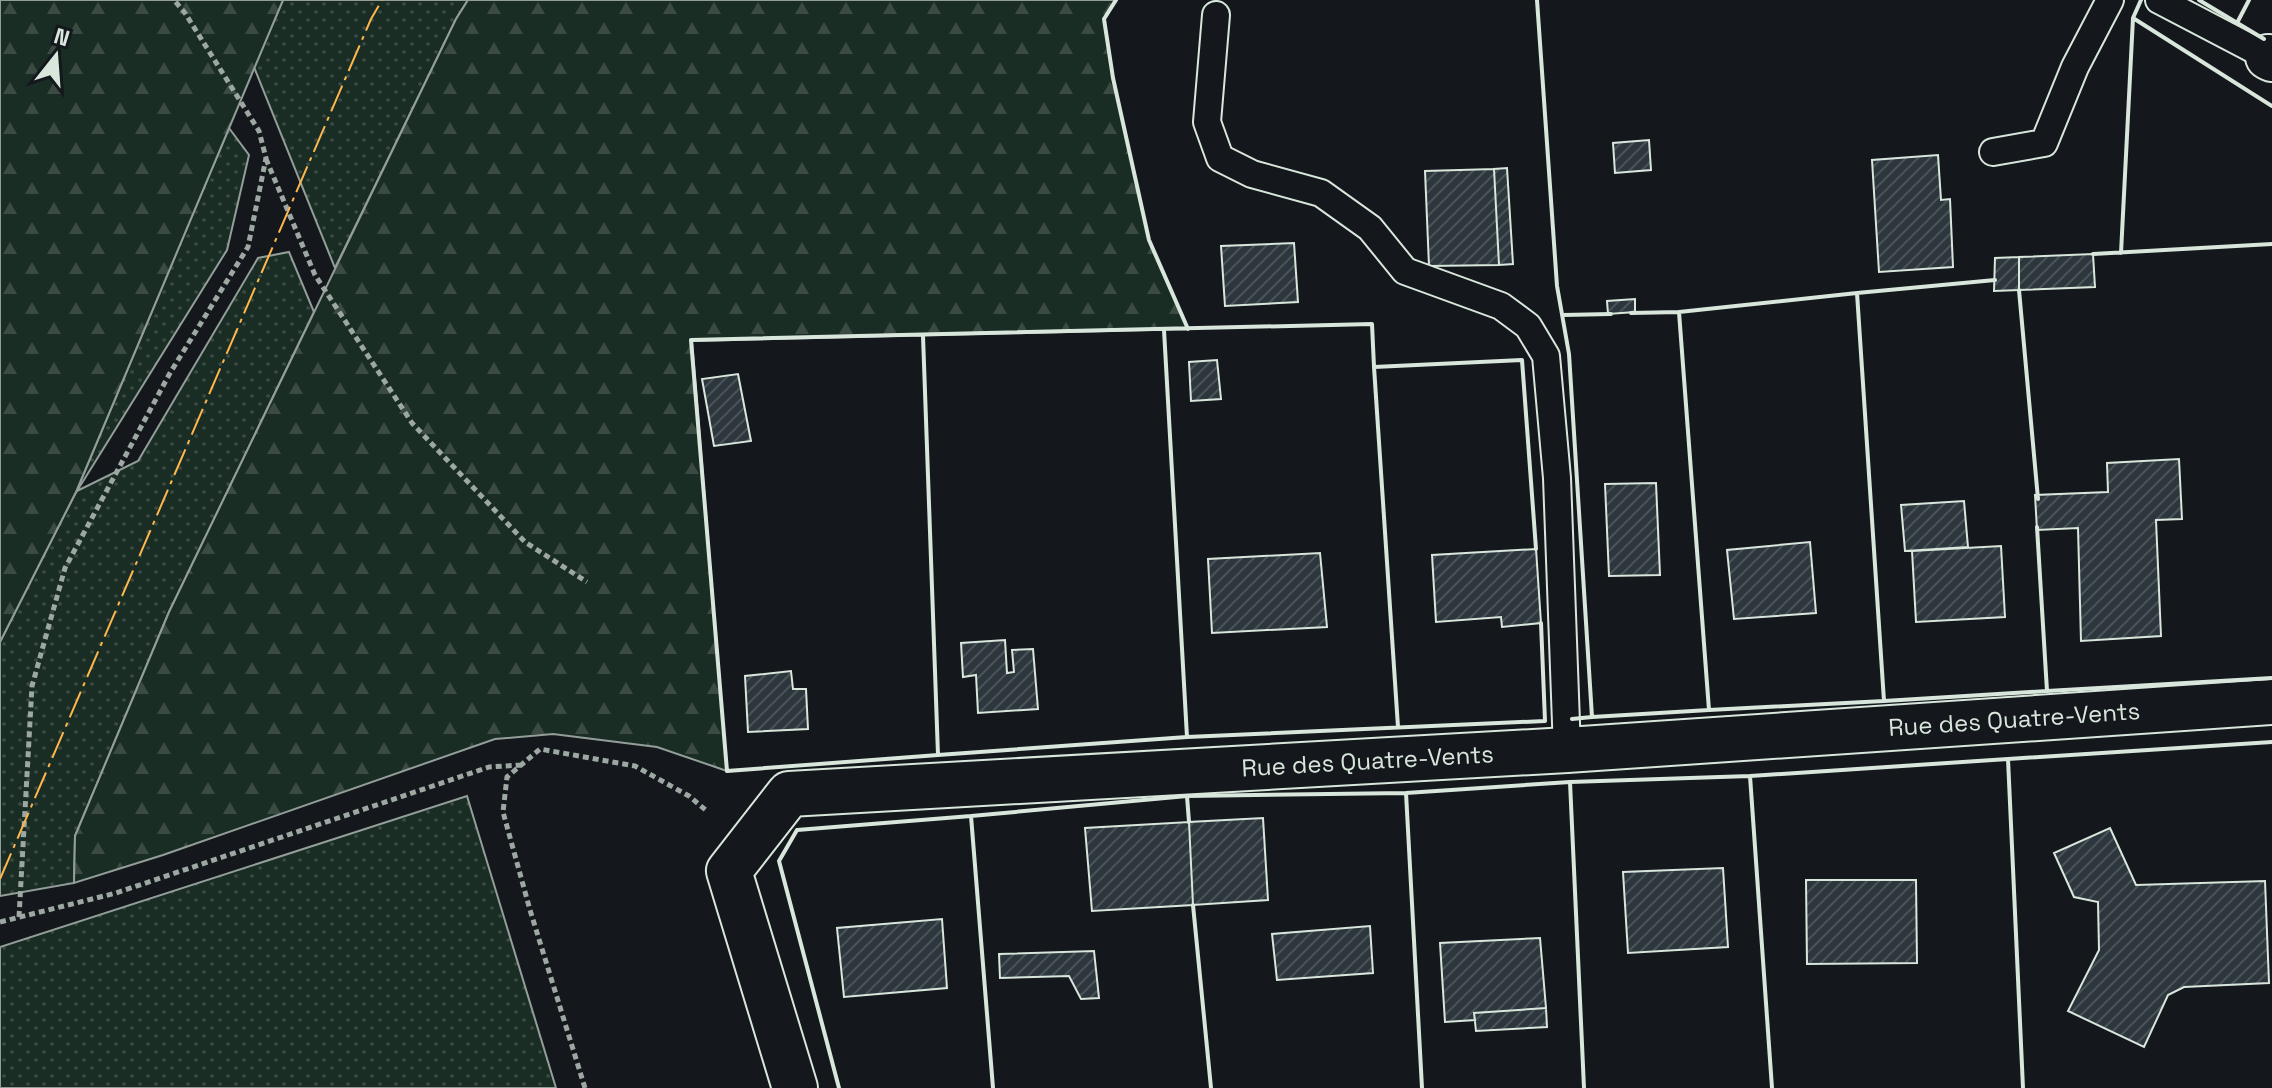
<svg xmlns="http://www.w3.org/2000/svg" width="2272" height="1088" font-family="'Space Grotesk',sans-serif">
  <defs>
    <pattern id="grass-dots" width="8" height="8" patternUnits="userSpaceOnUse" patternTransform="scale(2)"><rect width="8" height="8" fill="#1a2d24"/><path d="M2 2h.1M6 6h.1" fill="none" stroke="#3b4b43" stroke-width="1.8" stroke-linecap="round"/></pattern>
    <pattern id="forest-firs" width="22" height="20" patternUnits="userSpaceOnUse" patternTransform="scale(2)"><rect width="22" height="20" fill="#1a2d24"/><path d="M5 1l3.5 6h-7zM16 11l3.5 6h-7z" fill="#3b4b43"/></pattern>
    <pattern id="building-hatch" width="6" height="6" patternUnits="userSpaceOnUse" patternTransform="scale(2)"><rect width="6" height="6" fill="#2c363c"/><path d="M-1 1l2-2M0 6l6-6M5 7l2-2" fill="none" stroke="#4a5358"/></pattern>
  </defs>
  <rect width="100%" height="100%" fill="#14181c"/>
  <path fill="url(#grass-dots)" stroke="#939e99" stroke-width="2" d="M283,0H468L456,19L335,268L254,67Z
    M229,128L249,155L227,250L77,491L138,461L258,258L289,252L314,312L169,612L75,836L74,883L0,896V642L76,492Z
    M467,796L556,1088H0V947Z"/>
  <path fill="url(#forest-firs)" stroke="#939e99" stroke-width="2" d="M0,0H283L76,492L0,642Z
    M468,0H1116L1104,19L1113,78L1149,240L1188,329L692,341L727,771L657,747L553,734L495,739L163,855L74,883L75,836L169,612L456,19Z"/>
  <path fill="url(#building-hatch)" stroke="#d8e6dc" stroke-width="2" d="M1649,140L1651,170L1615,173L1613,143Z
    M1938,155L1941,200L1950,199L1953,267L1879,272L1872,160Z
    M1507,168L1513,264L1499,265L1494,169Z
    M1494,169L1499,265L1429,266L1425,171Z
    M1294,243L1298,302L1225,306L1221,246Z
    M2093,254L2095,287L2019,290V257Z
    M2019,257V290L1994,291L1995,258Z
    M1635,299V312L1608,314L1607,301Z
    M1217,360L1221,399L1191,401L1189,362Z
    M738,374L751,441L714,446L702,379Z
    M2179,459L2182,519L2156,520L2161,636L2081,641L2078,528L2037,530L2035,495L2108,492L2107,463Z
    M1656,483L1660,575L1609,576L1605,484Z
    M1964,501L1968,547L1905,551L1901,505Z
    M1810,542L1816,613L1734,619L1727,550Z
    M2001,546L2005,617L1916,622L1912,551Z
    M1536,549L1541,623L1502,627L1501,617L1436,622L1432,555Z
    M1320,553L1327,627L1212,633L1208,559Z
    M1005,640L1007,673L1014,672L1012,650L1033,649L1038,709L978,713L976,675L963,677L961,643Z
    M791,671L793,689H806L808,729L748,732L745,676Z
    M1263,818L1268,900L1193,905L1189,822Z
    M1189,822L1193,905L1092,911L1085,828Z
    M2110,828L2136,885L2265,881L2269,983L2184,987L2168,995L2144,1047L2068,1011L2099,950L2098,902L2074,897L2054,853Z
    M1723,868L1728,947L1628,953L1623,872Z
    M1806,880H1916L1917,963L1807,964Z
    M942,919L947,988L844,997L837,928Z
    M1370,926L1373,973L1277,980L1272,934Z
    M1540,938L1546,1008L1474,1013L1475,1020L1445,1022L1440,943Z
    M1094,951L1099,998L1081,999L1069,976L1000,978L999,954Z
    M1546,1008L1547,1027L1476,1031L1474,1013Z"/>
  <g fill="none" stroke-linecap="round" stroke-linejoin="round">
    <g stroke="#d8e6dc" stroke-width="30">
      <path id="service" d="M2159,0L2268,57
        M1216,15L1207,122L1220,158L1252,174L1321,193L1370,228L1405,271L1501,306L1528,326L1546,356L1557,478L1567,750
        M1993,152L2044,143L2075,67L2110,0"/>
    </g>
    <g stroke="#d8e6dc" stroke-width="48">
      <g id="minor">
        <path d="M2268,57L2272,59"/>
        <path id="s1" d="M795,1088L729,871L789,794L1567,750L2272,702"/>
      </g>
    </g>
    <path stroke="#9da8a2" stroke-width="5" stroke-dasharray="6 4" stroke-linecap="butt" d="M266,159L315,275L412,423L525,542L587,582
      M19,917L32,686L65,568L170,373L248,247L266,158L259,131L185,13L174,0
      M0,922L116,893L489,767L521,765
      M585,1088L530,910L503,812L507,777L540,749L635,766L689,796L708,812"/>
    <use href="#service" stroke="#14181c" stroke-width="26"/>
    <use href="#minor" stroke="#14181c" stroke-width="44"/>
    <path stroke="#d8e6dc" stroke-width="4" d="M1116,0L1104,19L1113,78L1149,240L1188,329
      M1537,0L1557,286L1569,354L1592,717L1572,719
      M2199,0L2264,39
      M2133,18L2141,0
      M2237,23L2249,0
      M2121,253L2133,18L2272,106
      M2093,254L2272,244
      M2019,290L2038,499
      M1857,293L1995,280
      M1679,312L1857,293L1884,701L1709,710
      M1563,315L1611,314
      M1164,330L1187,737L1545,721L1541,623
      M923,336L938,755L1187,737
      M1374,367L1398,727
      M2047,691L2272,678
      M1884,701L2047,691L2037,527
      M1592,717L1709,710L1679,312L1631,313
      M938,755L727,771L691,340L1372,324L1374,367L1522,360L1536,549
      M2008,759L2272,742
      M1750,776L2008,759L2023,1088
      M1570,782L1750,776L1772,1088
      M1406,793L1570,782L1584,1088
      M1187,796L1406,793L1422,1088
      M971,816L1187,796L1189,822
      M1193,905L1211,1088
      M839,1088L779,861L797,830L971,816L993,1088"/>
    <path stroke="#ffb74d" stroke-width="2" stroke-dasharray="28 6 4 6" stroke-linecap="butt" d="M0,879L371,19L382,0"/>
  </g>
  <g text-anchor="middle" stroke-width="6" stroke-linejoin="round" paint-order="stroke">
    <g font-size="24" fill="#d8e6dc" stroke="#14181c">
      <text dy="8" stroke="none"><textPath href="#s1" startOffset="1552">Rue des Quatre-Vents</textPath></text>
      <text dy="8" stroke="none"><textPath href="#s1" startOffset="904">Rue des Quatre-Vents</textPath></text>
    </g>
  </g>
  <g transform="translate(56 56) rotate(17)" stroke="#14181c" stroke-width="6" paint-order="stroke">
  <path d="M0-6L14 30L0 20L-14 30Z" fill="#d8e6dc"/>
  <text y="-12" font-size="22" font-weight="bold" text-anchor="middle" fill="#d8e6dc">N</text>
  </g>
</svg>
